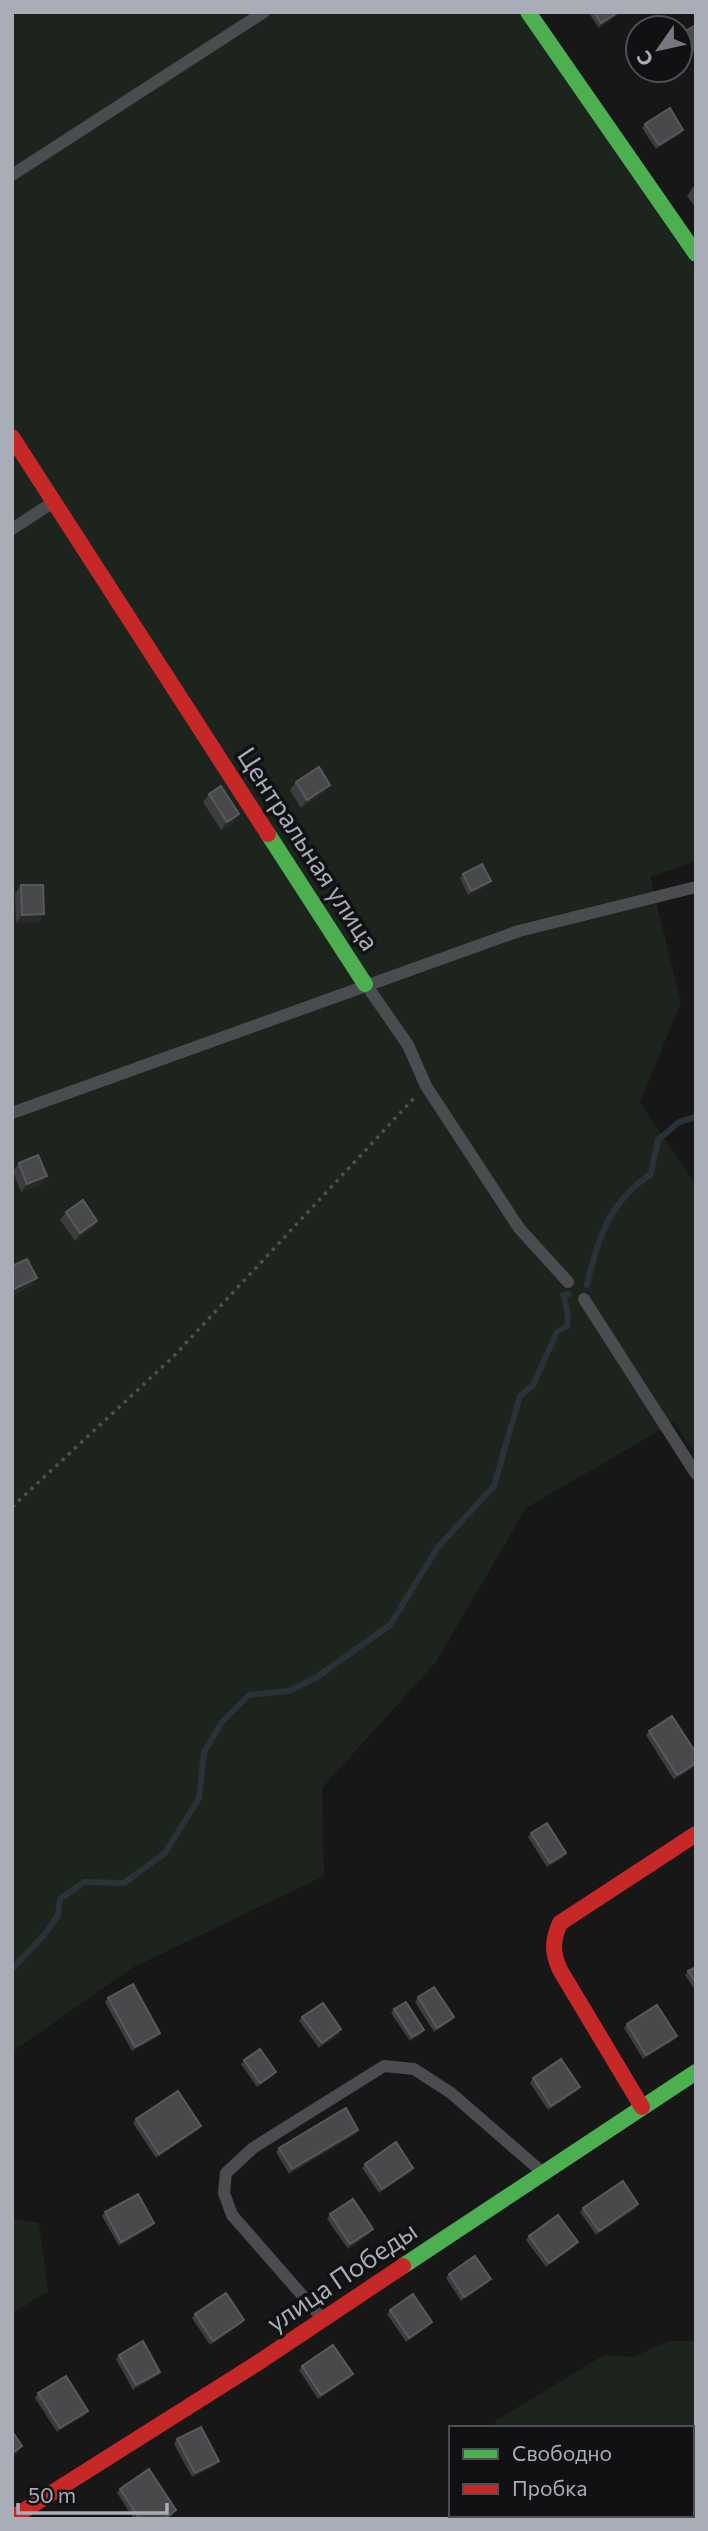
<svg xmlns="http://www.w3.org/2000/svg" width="708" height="2531" font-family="Commissioner,sans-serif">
  <rect width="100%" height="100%" fill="#171717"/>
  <path fill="#1d241e" d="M12,12H518L696,269V861L650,877L681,1002L640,1103L696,1185V1454L674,1422L526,1508L436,1662L322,1788L324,1876L132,1968L12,2052Z
    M12,2218L39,2223L48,2291L12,2314Z
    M669,2341H696V2519H562L559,2515H692V2428H492L497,2420L604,2355L633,2357Z"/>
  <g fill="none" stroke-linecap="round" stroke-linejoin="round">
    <path stroke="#2a3239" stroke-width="6" d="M587,1285C597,1239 610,1201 651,1174L658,1140L679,1122L696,1117
      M12,1969L45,1934L58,1915L60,1899L84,1882L124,1883L165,1853L199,1798L204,1752L222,1722L249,1695L289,1691L317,1677L390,1625L438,1547L494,1486L520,1396L533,1385L557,1332L567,1326L568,1313L563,1295L569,1294"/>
    <path stroke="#4d4e52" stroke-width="3.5" stroke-dasharray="3.5 5" stroke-linecap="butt" d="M12,1507L173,1357L415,1097"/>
    <path stroke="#4b4c50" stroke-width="12" d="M12,175L264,12
      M12,529L52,503
      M367,986L408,1045L426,1086L519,1228L568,1282
      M12,1113L519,931L696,887
      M584,1299L696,1474
      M323,2319L232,2215L224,2193L226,2173L253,2148L384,2066L414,2069L451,2093L542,2172"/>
    <path stroke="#4caf50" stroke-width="16" d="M528,12L696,254
      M268,834L365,984
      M403,2266L696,2072"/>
    <path stroke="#c62828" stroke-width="16" d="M12,437L268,834
      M642,2107L560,1970C552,1952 552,1941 560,1923L696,1834
      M12,2518L256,2364L403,2266"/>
  </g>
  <path fill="#3d3d3f" d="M588,12H621L599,28Z
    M645,124L683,130L680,134L656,149L642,128Z
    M696,186V208L687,196L693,187Z
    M296,782L330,785L324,793L301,808L290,790Z
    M209,794L239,814L233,822L221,830L203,802Z
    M463,874L488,886L468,895L460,878Z
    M21,885L44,914L38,923H16L15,894Z
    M19,1163L41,1184L21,1192L13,1171Z
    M66,1212L97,1221L91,1229L75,1241L60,1220Z
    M649,1731L696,1753L674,1780L646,1735Z
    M531,1833L564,1857L547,1867L528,1837Z
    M696,1967V1992L685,1975L688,1971Z
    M418,1997L454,2017L451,2021L434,2032L415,2002Z
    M108,1998L157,2037L132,2051L105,2002Z
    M394,2009L421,2034L410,2041L391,2013Z
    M302,2017L339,2034L319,2048L299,2021Z
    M627,2024L677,2036L674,2040L643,2059L624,2028Z
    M244,2060L273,2076L257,2087L241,2064Z
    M533,2078L577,2091L548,2110L530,2083Z
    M136,2119L201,2126L198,2130L156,2158L133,2123Z
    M358,2130L355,2134L289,2174L276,2152L279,2148Z
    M365,2164L413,2168L411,2172L379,2193L362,2168Z
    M638,2204L635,2209L596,2235L580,2212L583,2208Z
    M105,2212L151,2227L119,2246L102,2216Z
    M330,2214L370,2233L348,2249L327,2219Z
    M529,2236L575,2246L546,2267L526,2240Z
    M449,2274L488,2283L461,2301L446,2278Z
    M390,2310L429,2326L406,2342L387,2314Z
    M195,2314L244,2320L241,2324L210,2345L192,2318Z
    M119,2355L160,2372L157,2376L133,2390L116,2359Z
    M302,2366L350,2378L318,2399L299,2370Z
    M38,2393L88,2411L85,2415L57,2432L35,2398Z
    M177,2439L219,2461L216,2465L192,2477L174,2444Z
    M120,2489L176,2510L173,2514L167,2519H134L117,2493Z"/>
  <path fill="#29292a" d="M618,12H621L599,28L601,23Z
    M696,48V53L680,62L681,56Z
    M683,130L680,134L656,149L659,145Z
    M330,785L324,793L301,808L307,800Z
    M239,814L233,822L221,830L227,822Z
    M491,881L488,886L468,895L471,891Z
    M44,914L38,923H16L22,915Z
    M47,1176L41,1184L21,1192L27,1184Z
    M97,1221L91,1229L75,1241L80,1233Z
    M37,1278L31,1286L12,1296V1292L14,1289Z
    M696,1763V1766L674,1780L677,1775Z
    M566,1853L564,1857L547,1867L550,1863Z
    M454,2017L451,2021L434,2032L437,2028Z
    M341,2029L339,2034L319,2048L322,2043Z
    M424,2030L421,2034L410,2041L412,2037Z
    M160,2033L157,2037L132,2051L135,2047Z
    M677,2036L674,2040L643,2059L646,2055Z
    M276,2072L273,2076L257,2087L260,2083Z
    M580,2087L577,2091L548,2110L551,2106Z
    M201,2126L198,2130L156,2158L159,2154Z
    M358,2130L355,2134L289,2174L292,2169Z
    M413,2168L411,2172L379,2193L382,2189Z
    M638,2204L635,2209L596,2235L599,2231Z
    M154,2223L151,2227L119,2246L121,2242Z
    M373,2229L370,2233L348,2249L350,2244Z
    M578,2242L575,2246L546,2267L549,2263Z
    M491,2279L488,2283L461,2301L464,2297Z
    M244,2320L241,2324L210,2345L213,2341Z
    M432,2322L429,2326L406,2342L409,2338Z
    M160,2372L157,2376L133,2390L136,2385Z
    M353,2374L350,2378L318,2399L321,2395Z
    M88,2411L85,2415L57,2432L60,2428Z
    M22,2446L17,2454L12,2457V2453Z
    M219,2461L216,2465L192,2477L195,2473Z"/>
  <path fill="#49494c" stroke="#58595d" stroke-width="2" d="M594,12H618L601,23Z
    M696,25V48L681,56L680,54V34Z
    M670,108L683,130L659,145L645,124Z
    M319,767L330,785L307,800L296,782Z
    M221,786L239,814L227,822L209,794Z
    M482,864L491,881L471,891L463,874Z
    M21,885H43L44,914L22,915Z
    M38,1155L47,1176L27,1184L19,1163Z
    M83,1200L97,1221L80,1233L66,1212Z
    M27,1259L37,1278L14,1289L12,1285V1266Z
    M672,1716L696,1753V1763L677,1775L649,1731Z
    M547,1823L566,1853L550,1863L531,1833Z
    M696,1967V1983L688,1971Z
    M133,1984L160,2033L135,2047L108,1998Z
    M434,1987L454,2017L437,2028L418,1997Z
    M406,2002L424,2030L412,2037L394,2009Z
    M323,2003L341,2029L322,2043L302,2017Z
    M657,2005L677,2036L646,2055L627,2024Z
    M260,2049L276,2072L260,2083L244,2060Z
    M561,2059L580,2087L551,2106L533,2078Z
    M178,2091L201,2126L159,2154L136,2119Z
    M346,2108L358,2130L292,2169L279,2148Z
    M396,2142L413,2168L382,2189L365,2164Z
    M623,2181L638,2204L599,2231L583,2208Z
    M138,2194L154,2223L121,2242L105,2212Z
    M353,2199L373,2229L350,2244L330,2214Z
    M558,2215L578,2242L549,2263L529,2236Z
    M475,2256L491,2279L464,2297L449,2274Z
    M226,2293L244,2320L213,2341L195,2314Z
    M413,2294L432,2322L409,2338L390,2310Z
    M143,2341L160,2372L136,2385L119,2355Z
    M333,2345L353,2374L321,2395L302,2366Z
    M66,2376L88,2411L60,2428L38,2393Z
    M201,2427L219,2461L195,2473L177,2439Z
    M12,2431L22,2446L12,2453Z
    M149,2469L176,2510L164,2519H140L120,2489Z"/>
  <g text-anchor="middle" stroke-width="7" stroke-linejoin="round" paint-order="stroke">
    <g font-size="26" fill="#a8adb8" stroke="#111113">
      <text transform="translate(308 849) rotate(57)" y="9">Центральная улица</text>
      <text transform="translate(342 2277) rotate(-34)" y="9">улица Победы</text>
    </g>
  </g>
  <rect width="708" height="2531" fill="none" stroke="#a8adb8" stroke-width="28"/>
  <rect x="449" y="2426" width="245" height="91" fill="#111113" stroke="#4d4f55" stroke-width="2"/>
  <rect x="463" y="2449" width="35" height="10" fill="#4caf50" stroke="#4d4f55" stroke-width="2"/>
  <text x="512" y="2461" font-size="21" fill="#a8adb8">Свободно</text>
  <rect x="463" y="2484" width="35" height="10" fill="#c62828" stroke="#4d4f55" stroke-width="2"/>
  <text x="512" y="2496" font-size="21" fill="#a8adb8">Пробка</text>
  <g transform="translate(659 49) rotate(236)"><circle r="33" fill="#111113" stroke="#4d4f55" stroke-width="2"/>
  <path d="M0-5L12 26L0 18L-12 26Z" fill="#757880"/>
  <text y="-10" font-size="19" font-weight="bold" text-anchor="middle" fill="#a8adb8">С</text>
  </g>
  <path d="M18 2503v10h149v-10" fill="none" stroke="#a8adb8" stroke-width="3.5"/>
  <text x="28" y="2503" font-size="21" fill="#a8adb8" stroke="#111113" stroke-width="5" paint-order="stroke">50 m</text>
</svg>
